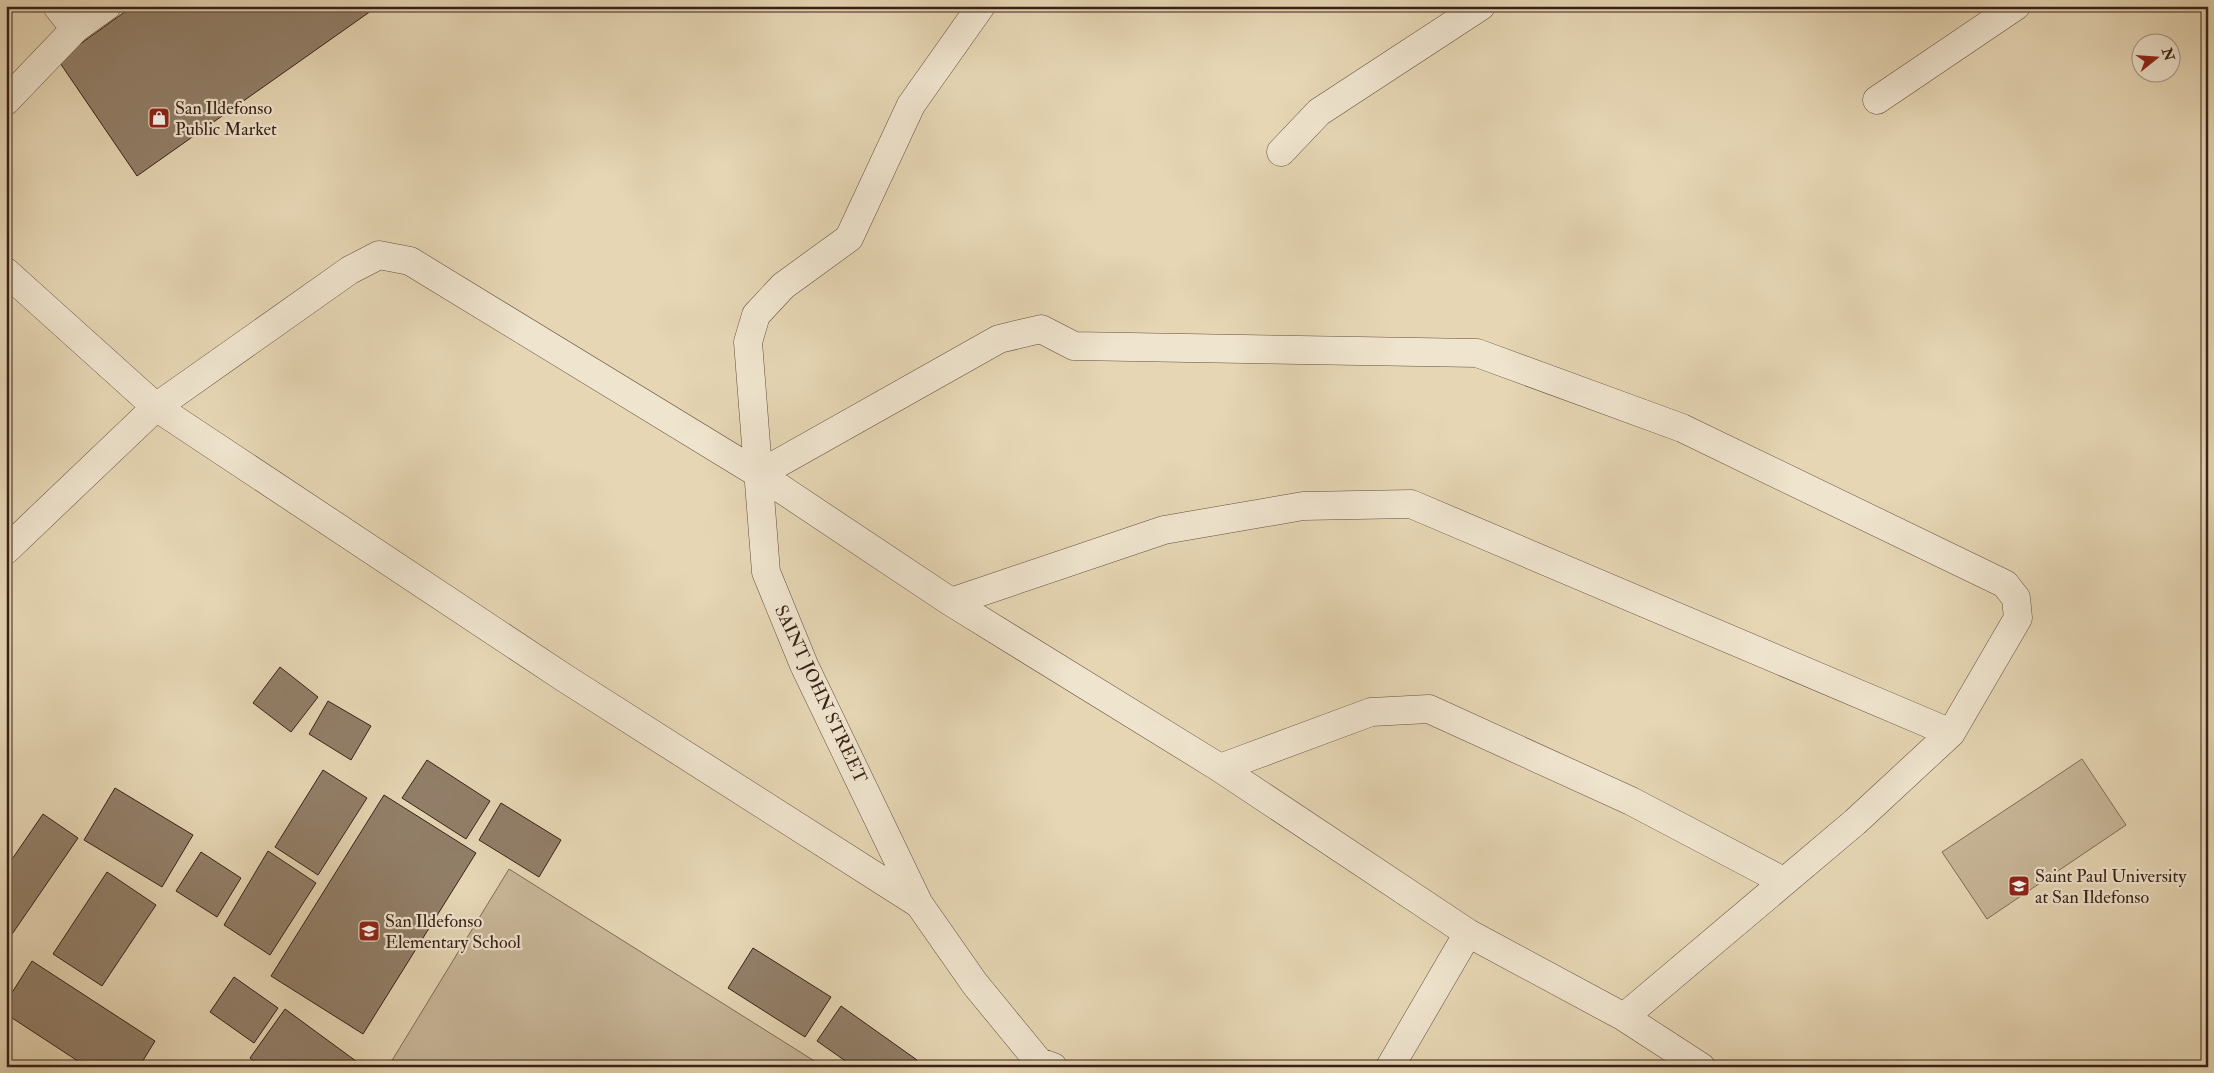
<svg xmlns="http://www.w3.org/2000/svg" width="2214" height="1073" font-family="'IM FELL Double Pica',serif">
  <rect width="100%" height="100%" fill="#e6d6b4"/>
  <filter id="stains"><feTurbulence type="fractalNoise" baseFrequency=".004" numOctaves="4"/><feColorMatrix values="0 0 0 0 .2 0 0 0 0 .09 0 0 0 0 .02 0 0 0 .5 -.17"/></filter>
  <radialGradient id="worn" r=".72"><stop offset=".6" stop-color="#630" stop-opacity="0"/><stop offset="1" stop-color="#630" stop-opacity=".3"/></radialGradient>
  <path fill="#c8b799" stroke="#806c58" d="M2082,759L2126,825L1987,919L1942,852Z
    M509,869L824,1067H388Z"/>
  <path fill="#927f69" stroke="#382017" d="M133,6H378L137,176L58,60Z
    M280,667L318,697L291,732L253,703Z
    M328,701L371,726L351,760L309,734Z
    M427,760L490,801L466,839L402,798Z
    M323,770L367,798L318,875L275,847Z
    M115,788L193,835L162,887L84,840Z
    M384,795L476,853L363,1034L271,976Z
    M501,803L561,840L539,877L479,840Z
    M43,814L78,838L6,943V868Z
    M268,851L316,883L270,955L224,925Z
    M201,852L241,878L217,917L176,891Z
    M107,872L156,905L102,986L53,954Z
    M753,948L831,997L805,1037L728,988Z
    M32,961L155,1041L139,1067H87L6,1014V1002Z
    M234,977L278,1008L254,1043L210,1012Z
    M841,1006L917,1060L912,1067H854L817,1041Z
    M285,1009L360,1064L358,1067H262L250,1058Z"/>
  <g fill="none" stroke-linecap="round" stroke-linejoin="round">
    <g stroke="#644e3e" stroke-width="29">
      <path id="minor" d="M57,6L75,29
        M1877,100L2016,6
        M6,101L75,29L107,6
        M1281,152L1319,112L1481,6
        M6,272L156,407L563,677L919,904L975,984L1039,1062L1053,1067
        M759,474L999,339L1041,329L1074,346L1477,353L1682,428L2005,584L2016,598L2018,618L1951,733L1855,822L1624,1017
        M6,550L156,407L350,270L379,255L410,261L759,474L951,602L1220,768L1468,933L1624,1017L1701,1067
        M951,602L1164,530L1303,506L1411,504L1951,733
        M1220,768L1371,712L1429,709L1631,801L1783,881
        M919,904L804,665L766,572L748,342L756,315L783,286L849,238L911,105L981,6
        M1390,1067L1468,933"/>
    </g>
    <use href="#minor" stroke="#efe4ce" stroke-width="28"/>
  </g>
  <defs>
    <g id="shop-square" transform="scale(1.125)"><rect x="-9" y="-9" width="18" height="18" rx="4" fill="#8f2418" stroke="#efe4ce"/><path d="M-5-2.5h2.3a2.7 3.5 0 0 1 5.4 0H5L5.5 6h-11ZM-1.5-2.5h3a1.5 2.3 0 0 0-3 0Z" fill="#fff"/></g>
    <g id="university-square" transform="scale(1.125)"><rect x="-9" y="-9" width="18" height="18" rx="4" fill="#8f2418" stroke="#efe4ce"/><path d="M0-5L7-2L0 1L-7-2ZM-4 1L0 2.5L4 1V4Q0 6-4 4Z" fill="#fff"/></g>
    <g id="school-square" transform="scale(1.125)"><rect x="-9" y="-9" width="18" height="18" rx="4" fill="#8f2418" stroke="#efe4ce"/><path d="M0-5L7-2L0 1L-7-2ZM-4 1L0 2.5L4 1V4Q0 6-4 4Z" fill="#fff"/></g>
  </defs>
  <g fill-rule="evenodd">
    <use href="#shop-square" x="159" y="118"/>
    <use href="#university-square" x="2019" y="886"/>
    <use href="#school-square" x="369" y="931"/>
  </g>
  <g text-anchor="middle" stroke-width="4.5" stroke-linejoin="round" paint-order="stroke">
    <g font-size="18" fill="#382017" stroke="#efe4ce" text-anchor="start">
      <text x="175" y="114">San Ildefonso<tspan x="175" dy="21">Public Market</tspan></text>
      <text x="2035" y="882">Saint Paul University<tspan x="2035" dy="21">at San Ildefonso</tspan></text>
      <text x="385" y="927">San Ildefonso<tspan x="385" dy="21">Elementary School</tspan></text>
    </g>
    <g font-size="18" fill="#382017" stroke="#efe4ce">
      <text transform="translate(821 694) rotate(65)" y="6">SAINT JOHN STREET</text>
    </g>
  </g>
  <rect width="2214" height="1073" fill="none" stroke="#e6d6b4" stroke-width="25"/>
  <rect x="8" y="8" width="2199" height="1058" fill="none" stroke="#382017" stroke-width="2.5"/>
  <rect x="12" y="12" width="2189" height="1048" fill="none" stroke="#382017"/>
  <g transform="translate(2156 58) rotate(73)"><circle r="24" fill="#efe4ce" stroke="#a69685"/>
  <path d="M0-4L9 19L0 12L-9 19Z" fill="#8f2418"/>
  <text y="-8" font-size="14" font-weight="bold" text-anchor="middle" fill="#382017">N</text>
  </g>
  <rect width="100%" height="100%" filter="url(#stains)"/>
  <rect width="100%" height="100%" fill="url(#worn)"/>
</svg>
